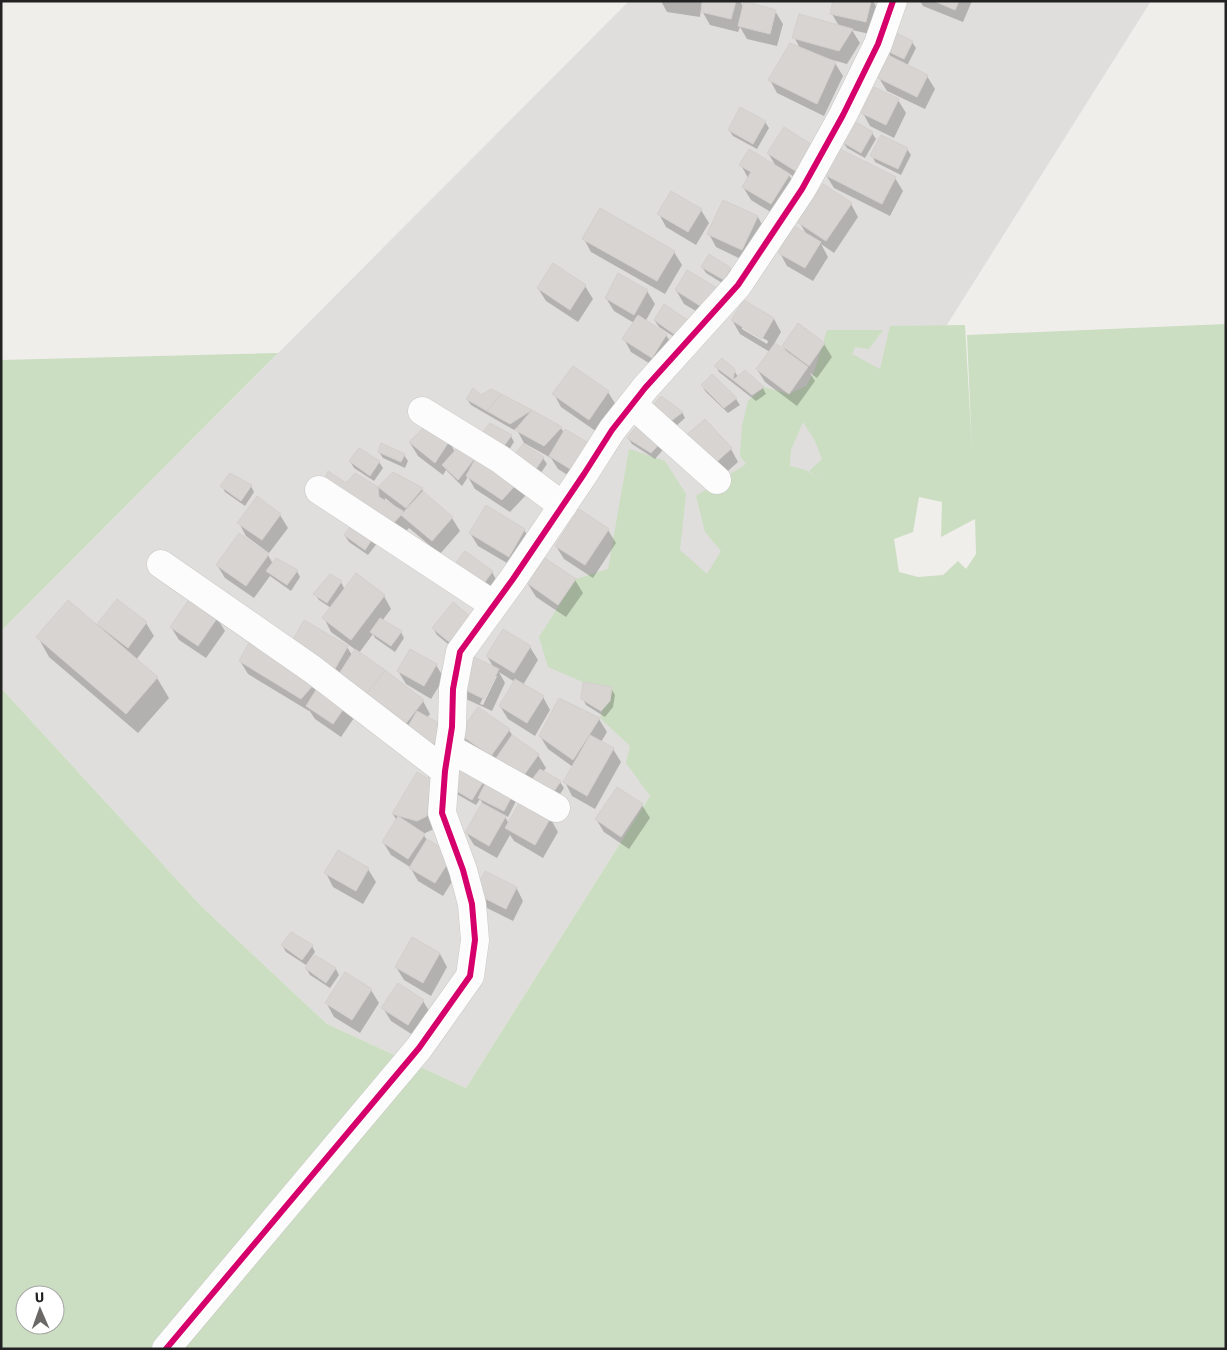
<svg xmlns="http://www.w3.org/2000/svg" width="1227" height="1350" font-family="Signika,sans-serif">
  <rect width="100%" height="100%" fill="#f0eeeb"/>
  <path fill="#dfdedc" d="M629,1H1151L466,1088L327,1024L202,907L1,688V631Z"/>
  <path fill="#cbdec1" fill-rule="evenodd" d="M1226,324V1349H1V688L202,907L327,1024L466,1088L650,796L626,763L630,746L600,718L612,687L583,682L548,667L539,637L576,579L608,569L629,449L665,461L686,494L680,550L707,574L721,551L705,532L696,496L746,464L740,456L742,426L748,401L764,387L789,394L806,386L814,372L827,330H883L869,349L855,347L852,354L880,369L890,326L965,325L972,450L967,335ZM803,422L815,441L822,459L809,471L821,481L806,470L790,466L791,450ZM919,497L942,502L941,537L975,519L976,554L966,569L958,561L943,575L918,577L899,572L894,539L913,532ZM25,1295H55V1325H25Z
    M278,353L1,631V360Z"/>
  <path fill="#0003" fill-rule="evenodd" d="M661,1H702L701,7L703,8L705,1H740L744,8L775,11L783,24L777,46L747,39L740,27L738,32L710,25L701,9L700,17L667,12Z
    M835,1H873L879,12L874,35L852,30L860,43L847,64L829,59L828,60L835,63L843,76L824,116L777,93L770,80L800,48L794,37L839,26L832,14Z
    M920,1H972L963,22L923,6Z
    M912,42L916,48L907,66L927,76L935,89L925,109L887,91L879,78L890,55L887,50Z
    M898,100L906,113L894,138L870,126L863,113Z
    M765,122L769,128L757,149L733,136L729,130Z
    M784,129L805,184L788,173L796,188L779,217L751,200L743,187L748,178L741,165L777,168L768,153Z
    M872,133L876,139L865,158L847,148L843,142Z
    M907,149L911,155L901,175L875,162L872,155Z
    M826,175L895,178L903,191L890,216L834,188Z
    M724,201L758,217L765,230L749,263L716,247L709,234Z
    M851,204L858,217L834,253L821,244L828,257L813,281L787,266L780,253L807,235L799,222Z
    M701,210L709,223L696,245L666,227L659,214Z
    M584,239L674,252L682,265L665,294L591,252Z
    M702,267L730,269L734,275L727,286L706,273Z
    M585,286L593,299L578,322L546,301L538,288Z
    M716,288L713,321L684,304L676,290Z
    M647,291L655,304L645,322L666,335L674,348L660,370L631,352L624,339L634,323L614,311L606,298Z
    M744,301L774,319L781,332L774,344L788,354L783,346L798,325L824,344L832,357L817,378L810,373L815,381L797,406L765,382L757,369L770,352L740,334L732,320ZM742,326L768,341L767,344L742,329Z
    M665,306L685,344L659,327L655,321Z
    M716,366L734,370L738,377L763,388L766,394L756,401L719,372Z
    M712,376L736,399L740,405L728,413L706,392L702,386Z
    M608,392L616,405L597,432L561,407L554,394Z
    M480,396L531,410L561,428L564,433L582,484L558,469L551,458L524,443L516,428L514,430L471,405L467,399Z
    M656,404L682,412L685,418L675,427L659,410Z
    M704,420L731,449L738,462L719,479Z
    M511,436L514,442L505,456L485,442Z
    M628,438L667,445L655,459L632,444Z
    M449,441L455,452L459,448L528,493L510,512L475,489L468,477L462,486L446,470L443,475L418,456L410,443Z
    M379,452L404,455L408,461L405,468L383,458Z
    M543,458L547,464L538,477L518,464Z
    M350,461L379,462L383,468L374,481L354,468Z
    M393,473L422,489L425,495L452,518L460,531L440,554L409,528L398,539L346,484L355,474L379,488ZM385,498L395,506L394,507L385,502Z
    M222,486H251L254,492L245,506L225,492Z
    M257,498L280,515L288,528L269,553L246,536L239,523Z
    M486,507L524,530L532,543L517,569L478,546L470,533Z
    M608,530L616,543L593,578L564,559L556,546Z
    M345,536L378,542L368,555L349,542Z
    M268,555L273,564L297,571L300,577L291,591L270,576L254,598L225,578L217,565Z
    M492,572L499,585L487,602L460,582Z
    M575,580L583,593L566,617L536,597L528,584Z
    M341,582L345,590L384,596L391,609L382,621L401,632L404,638L395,652L375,638L373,634L359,653L423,701L430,714L427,718L443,727L438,761L297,661L347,647L352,655L356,650L331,632L324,618L331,608L319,600L315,594Z
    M470,617L453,648L437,635L433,628Z
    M217,618L225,631L206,658L179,640L171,627Z
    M146,623L154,636L136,660L157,678L169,698L138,733L49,657L38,637L101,630L98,625Z
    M252,640L356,715L341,737L315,719L309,710V711L248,674L240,661Z
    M530,647L538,660L523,685L543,697L550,710L535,736L508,719L500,706L515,682L499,672L505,683L492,711L466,699L459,686L494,668L487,656ZM494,676H497L483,705L480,704Z
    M436,665L444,678L431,699L406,684L398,671Z
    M611,688L615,695L613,707L605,717L586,705L583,699Z
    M560,700L599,719L607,732L601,742L613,749L621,762L595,809L572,796L565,782L573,767L548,749L540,736Z
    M509,730L514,738L538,755L546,768L543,772L560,782L564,788L555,802L468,747L461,734Z
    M462,765L516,801L508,817L504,815L509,824L550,818L558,832L543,858L514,841L510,835L497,858L474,845L466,832L483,804L480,799L476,805L453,792Z
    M418,774L427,779L431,778L434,829L423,834L427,840L460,869L443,896L418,881L410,867L391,855L383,842L397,821L393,814Z
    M618,788L642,805L650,818L629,849L604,832L596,819Z
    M368,869L376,882L363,904L333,887L326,873Z
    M516,887L523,901L513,921L483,906L476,893Z
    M282,945L312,946L315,952L306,965L286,952Z
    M440,954L447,967L431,996L404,980L396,967Z
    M306,968L336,969L339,975L330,988L310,975Z
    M398,985L423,1001L431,1014L416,1037L391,1021L383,1008Z
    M371,990L379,1003L360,1033L334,1017L327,1004Z"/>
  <path fill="#d7d4d2" stroke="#d3d0cc" d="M703,1H736L731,19L701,12Z
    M744,1L776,10L770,34L738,26Z
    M833,1H871L866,22L830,14Z
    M934,1H959L955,10Z
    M799,14L853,29L839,51L792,38Z
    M894,32L913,41L904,59L885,50Z
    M790,43L836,62L817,104L768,80Z
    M888,55L928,75L917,97L878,78Z
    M874,87L899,99L886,125L861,113Z
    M740,107L766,121L753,144L728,130Z
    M854,121L873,132L861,153L842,142Z
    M784,127L814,146L797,172L767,153Z
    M881,135L908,148L898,169L870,156Z
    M838,148L896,177L882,204L825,175Z
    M749,149L790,174L771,204L742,187L751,172L739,165Z
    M823,184L852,203L826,241L797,222Z
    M671,191L702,209L688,232L657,214Z
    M723,200L758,216L742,250L707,234Z
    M600,208L675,251L657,281L582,239Z
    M794,226L821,242L805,268L778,253Z
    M709,254L731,268L724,280L701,267Z
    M553,263L586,285L570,310L537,288Z
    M687,270L717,288L705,309L675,290Z
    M618,273L648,290L634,315L605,298Z
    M744,300L774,318L762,339L731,320Z
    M664,304L692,323L681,339L654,320Z
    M638,315L667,334L652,358L622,339Z
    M798,323L825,343L809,366L782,346Z
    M775,343L808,367L789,394L756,369Z
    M722,358L735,369L733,380L714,366Z
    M573,366L609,391L589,420L552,394Z
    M745,370L764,387L752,395L733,380Z
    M712,374L737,398L724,408L701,385Z
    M473,388L481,395L491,389L501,394L487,411L466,399Z
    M501,394L532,410L510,424L487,411Z
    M661,396L683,412L671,421L654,404Z
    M532,410L562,427L544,446L515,430Z
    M705,419L732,448L711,467L684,437Z
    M641,421L665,438L651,453L627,438Z
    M490,423L512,435L501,450L480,436Z
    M426,425L450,440L435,463L409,442Z
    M565,429L592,445L575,472L549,456Z
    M381,443L405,454L401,462L378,452Z
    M523,444L544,457L534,472L513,457Z
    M459,446L478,454L458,480L442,465Z
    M359,448L380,461L370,476L349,461Z
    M478,454L521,479L502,500L466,476Z
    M328,471L346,483L355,473L378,487L379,497L403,511L401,515L390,527L323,485Z
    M393,472L423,488L406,508L378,487Z
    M230,473L252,485L241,501L220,486Z
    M423,491L453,517L432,541L401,515Z
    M257,496L281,514L262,540L237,523Z
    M486,505L525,529L509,557L469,533Z
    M579,509L609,529L585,565L555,546Z
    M354,522L375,535L365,550L344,535Z
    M239,533L269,554L246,586L216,565Z
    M465,551L493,571L479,590L451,569Z
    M276,558L298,570L287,585L266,571Z
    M545,558L576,579L558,605L527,583Z
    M356,573L385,595L351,640L322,618Z
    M330,574L342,581L327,603L313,594Z
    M190,598L218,617L198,646L170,627Z
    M117,599L147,622L128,648L97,624Z
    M68,600L158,677L126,714L36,637Z
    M453,602L471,617L449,642L432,628Z
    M380,618L402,631L391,646L370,632Z
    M304,620L348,646L332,674L288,648Z
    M503,629L531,646L514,673L486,656Z
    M251,639L315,683L301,699L239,661Z
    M355,649L385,670L365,696L337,677Z
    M410,649L437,664L424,686L397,671Z
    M472,656L499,669L484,699L457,686Z
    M385,670L424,700L404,726L365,696Z
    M515,679L544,696L527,723L499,706Z
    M321,682L349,701L333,724L306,706Z
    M583,682L612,687L610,701L601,711L581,699Z
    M559,698L600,718L573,760L539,736Z
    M478,707L510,729L491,756L459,734Z
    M417,711L444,726L431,749L404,733Z
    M512,735L539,754L519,782L492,764Z
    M590,735L614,748L587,796L563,782Z
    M461,763L486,777L472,800L448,786Z
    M540,769L561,781L551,796L530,782Z
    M417,772L427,778L431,776L427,816L417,821L392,814Z
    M487,780L513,794L504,811L478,798Z
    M617,787L643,804L621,837L595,819Z
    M521,800L551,817L535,845L505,828Z
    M482,803L506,816L489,846L465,832Z
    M398,816L425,834L408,859L382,842Z
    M427,839L453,855L435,883L409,868Z
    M338,850L369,868L356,891L324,873Z
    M485,871L517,887L506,909L474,893Z
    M291,932L313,945L302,960L281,945Z
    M412,937L440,953L423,983L395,967Z
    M315,955L336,968L326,983L305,968Z
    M345,972L372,989L352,1020L325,1003Z
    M398,983L424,1000L408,1025L381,1008Z"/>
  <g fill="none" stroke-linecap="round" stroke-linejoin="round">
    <g stroke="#c9c8c7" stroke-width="29">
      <path id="minor" d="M632,404L717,480
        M422,411L500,459L563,506
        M319,490L494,605
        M161,564L312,669L445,771
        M449,748L556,808
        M166,1349L419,1048L470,976L475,940L472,904L463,870L442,813L445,771L452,727L453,689L460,652L513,579L584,474L612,430L645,388L738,285L802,189L843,115L878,44L893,1"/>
    </g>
    <use href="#minor" stroke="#fdfcfc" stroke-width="28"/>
    <g stroke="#fff" stroke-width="9">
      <path id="cycleway" d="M166,1349L419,1048L470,976L475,940L472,904L463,870L442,813L445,771L452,727L453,689L460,652L513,579L584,474L612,430L645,388L738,285L802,189L843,115L878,44L893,1"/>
    </g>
    <use href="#cycleway" stroke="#d6006c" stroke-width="6"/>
  </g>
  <rect width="1227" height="1350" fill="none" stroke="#222222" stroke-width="5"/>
  <g transform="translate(40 1310) rotate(358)"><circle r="24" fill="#ffffff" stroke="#a7a7a7"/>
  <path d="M0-4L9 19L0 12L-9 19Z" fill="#6a6968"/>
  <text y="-8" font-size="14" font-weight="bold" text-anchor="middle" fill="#222222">U</text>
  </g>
</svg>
